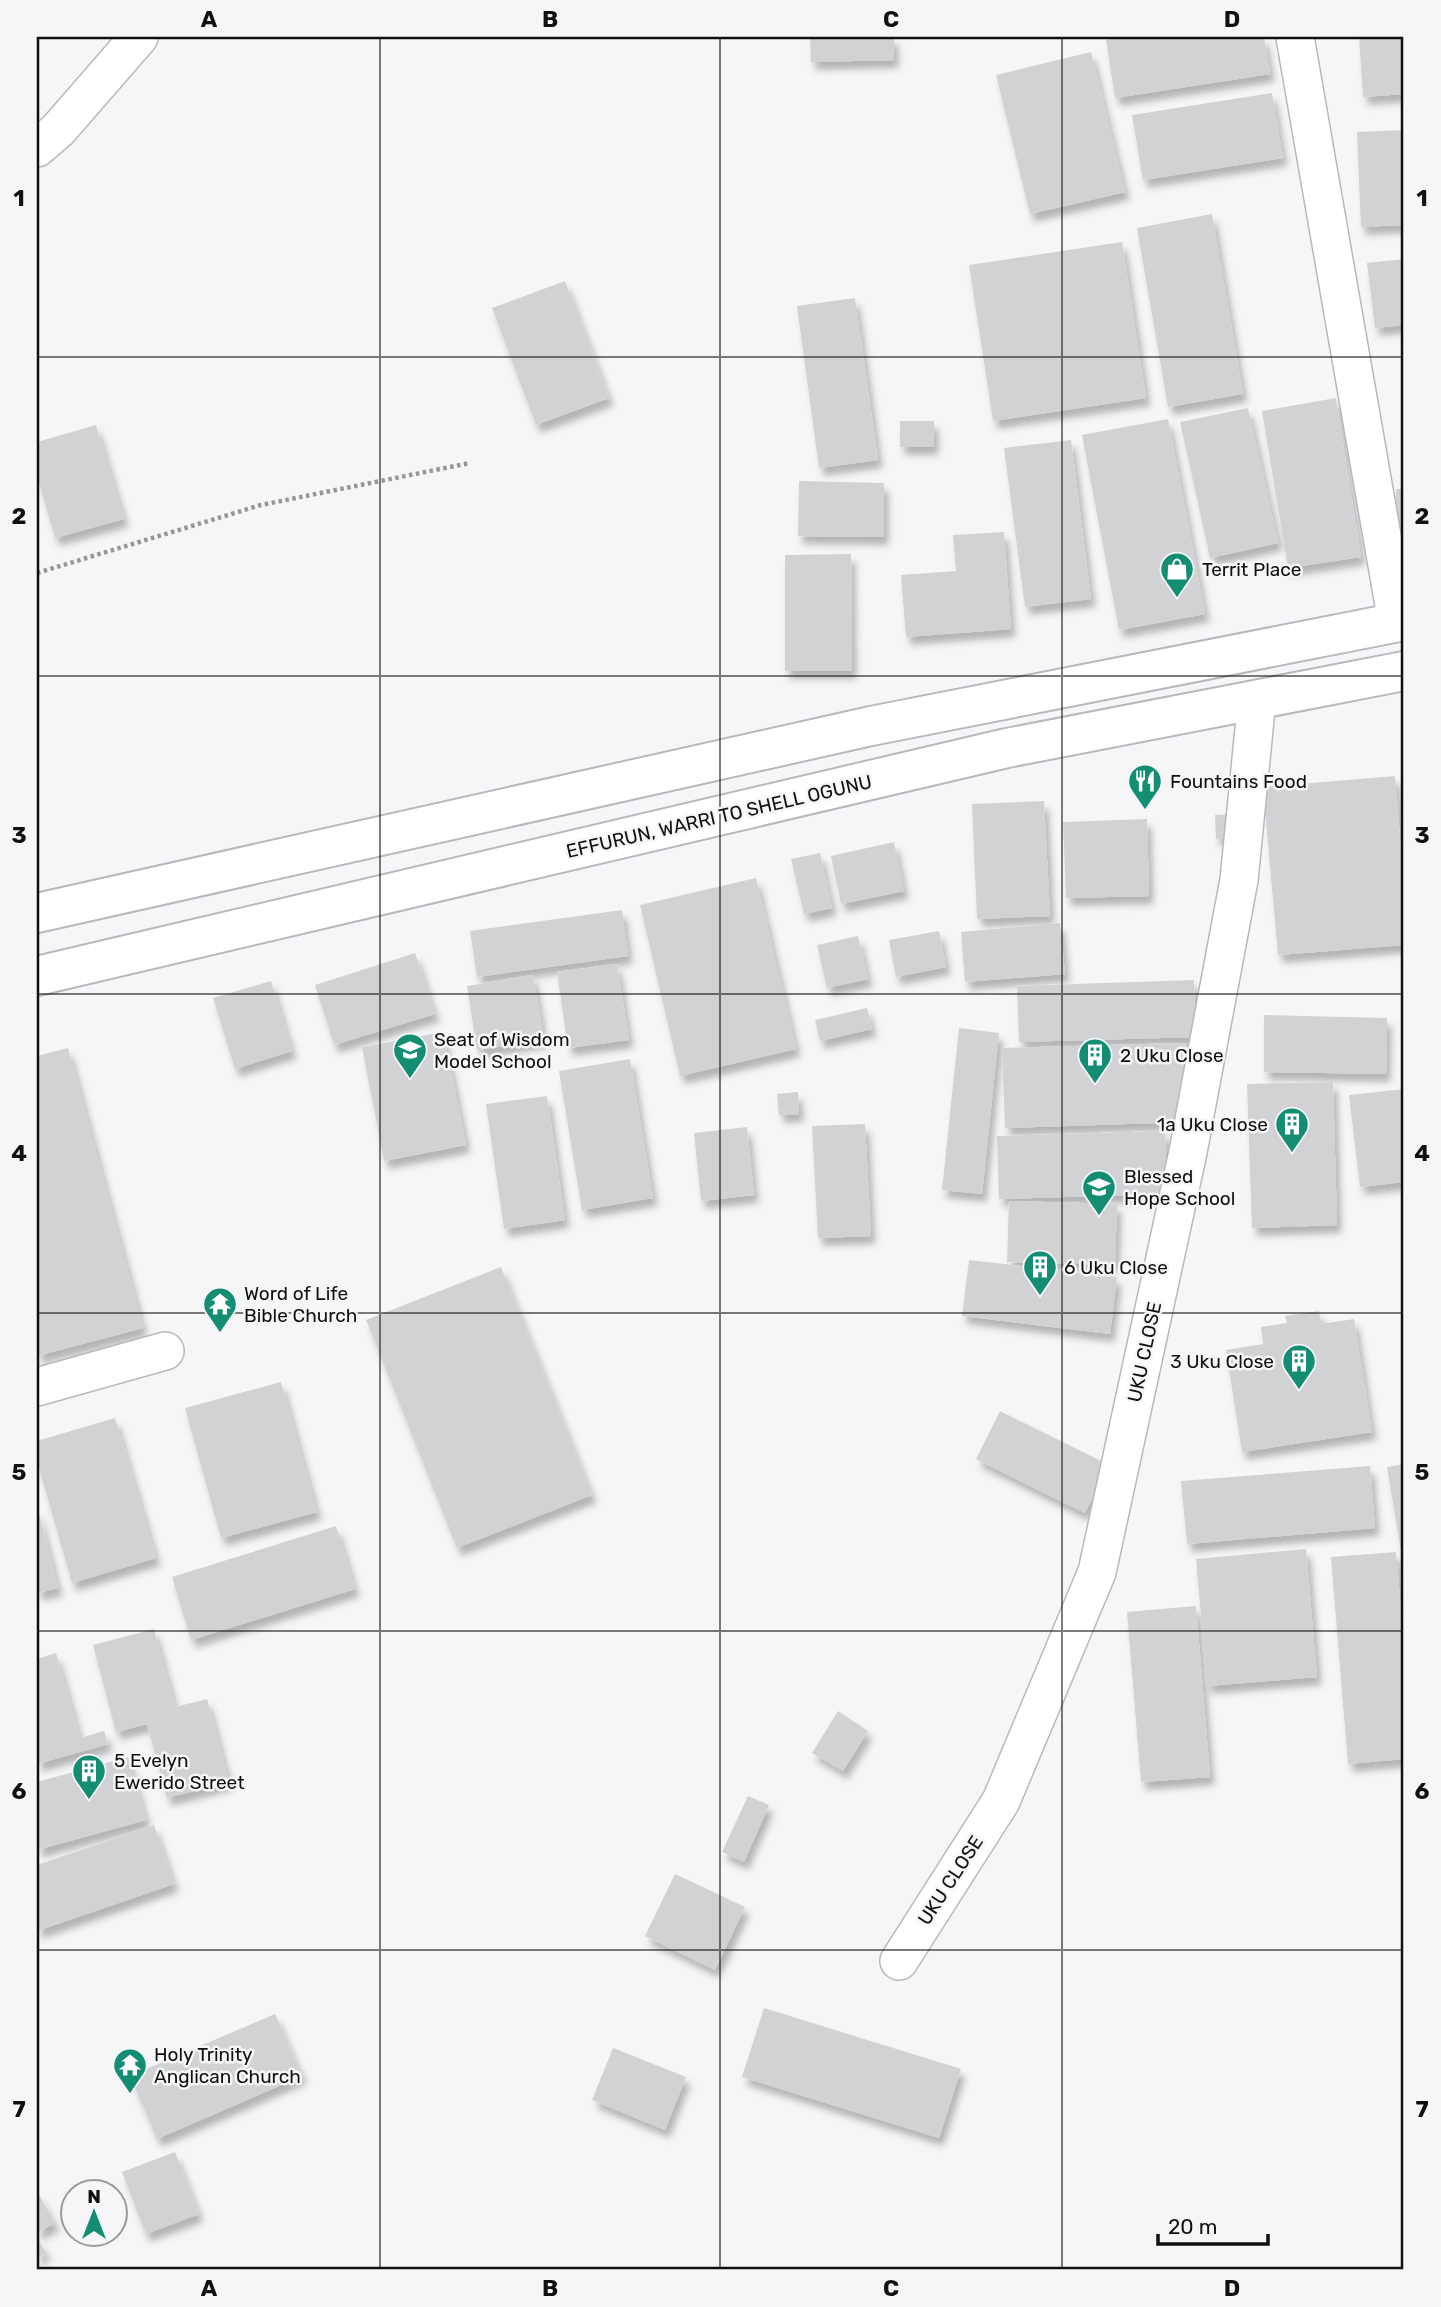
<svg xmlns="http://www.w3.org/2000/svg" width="1441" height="2307" font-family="Rubik,sans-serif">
  <defs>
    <filter id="shadow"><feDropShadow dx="4.5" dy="8" stdDeviation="3.5" flood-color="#0004"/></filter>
  </defs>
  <rect width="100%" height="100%" fill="#f6f6f9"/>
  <path fill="#d2d2d5" filter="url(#shadow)" d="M810,37H894V60L811,62Z
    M1126,37H1264L1270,74L1115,98L1106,40Z
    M1359,37H1404V94L1363,97Z
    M1091,52L1125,192L1030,214L996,75Z
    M1272,93L1283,158L1143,180L1132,115Z
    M1404,130V225L1361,227L1357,132Z
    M1212,214L1243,394L1168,407L1137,228Z
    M1122,242L1146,398L993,421L969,265Z
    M1404,259V325L1375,328L1367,263Z
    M565,281L609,398L536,425L492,308Z
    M855,298L878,460L819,468L797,306Z
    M1336,398L1361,557L1288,568L1262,411Z
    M1248,408L1278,543L1210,558L1180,422Z
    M1168,419L1205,614L1119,630L1082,435Z
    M900,421H934V447H900Z
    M96,425L124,519L55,538L37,476V442Z
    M1071,440L1091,599L1025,607L1004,448Z
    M799,481L884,483V537L798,536Z
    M1396,489H1404V567H1397Z
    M1004,532L1011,629L906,637L901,575L956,571L953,535Z
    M851,554L852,671H785V555Z
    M1395,776L1404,887V945L1278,955L1263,787Z
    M1044,801L1050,916L977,919L972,804Z
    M1236,814L1237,839H1216L1215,815Z
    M1147,819L1149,896L1066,898L1063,822Z
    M894,842L904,891L841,904L831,856Z
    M820,853L832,908L804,914L791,859Z
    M756,878L796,1049L680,1076L640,905Z
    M622,910L628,956L477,977L470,931Z
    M1060,923L1065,974L965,982L961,932Z
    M939,931L946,967L896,977L889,940Z
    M858,936L868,979L827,988L817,945Z
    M415,953L435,1014L334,1045L315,985Z
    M617,964L629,1040L568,1048L557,972Z
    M533,975L544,1040L477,1050L467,986Z
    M1194,980L1196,1037L1019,1042L1017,986Z
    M271,981L292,1051L235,1069L213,998Z
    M867,1008L872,1029L820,1041L815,1020Z
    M1264,1015L1387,1018L1386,1074L1264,1072Z
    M959,1028L999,1033L982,1194L942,1190Z
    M443,1032L466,1145L384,1161L362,1047Z
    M1185,1043L1188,1122L1005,1128L1002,1048Z
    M68,1048L143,1328L37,1356V1056Z
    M630,1059L653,1198L582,1210L559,1071Z
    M1333,1082L1337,1225L1252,1228L1247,1084Z
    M1404,1089V1182L1360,1187L1349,1095Z
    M798,1092L799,1114L779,1115L777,1094Z
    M547,1096L565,1220L504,1229L486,1104Z
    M865,1124L871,1236L818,1238L812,1126Z
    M747,1127L754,1195L701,1201L694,1133Z
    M1165,1131L1167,1194L999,1199L997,1136Z
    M1009,1201L1117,1204L1115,1265L1007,1262Z
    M969,1260L1117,1277L1110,1334L962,1316Z
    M501,1267L592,1495L457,1548L366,1320Z
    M1319,1311L1321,1324L1354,1319L1372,1432L1242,1452L1226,1350L1263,1344L1261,1327L1287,1323L1285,1316Z
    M281,1382L317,1512L221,1538L185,1408Z
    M1000,1411L1109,1465L1085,1513L976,1459Z
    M115,1418L156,1558L72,1583L37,1461V1441Z
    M1404,1464V1564H1403L1387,1467Z
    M1370,1466L1375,1528L1187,1544L1181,1481Z
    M37,1505L58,1588L37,1593Z
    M336,1526L355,1589L191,1640L172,1577Z
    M1306,1549L1317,1677L1207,1686L1196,1559Z
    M1396,1552L1404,1650V1759L1348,1764L1331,1557Z
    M1196,1606L1210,1777L1141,1782L1127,1612Z
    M154,1629L175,1707L207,1699L229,1782L167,1798L147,1724L116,1732L93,1645Z
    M56,1653L80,1738L104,1731L108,1744L37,1764V1659Z
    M838,1711L868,1731L843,1771L812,1753Z
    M128,1757L146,1820L37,1850V1782Z
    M748,1796L769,1805L744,1862L722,1852Z
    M154,1825L174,1884L37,1931V1865Z
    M675,1874L745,1907L715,1970L645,1936Z
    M764,2008L961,2069L939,2138L742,2077Z
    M275,2014L302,2076L157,2139L130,2076Z
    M613,2048L686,2077L665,2130L592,2100Z
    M175,2152L199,2214L146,2234L122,2172Z
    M37,2191L55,2223L37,2233Z
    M37,2237L46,2253L37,2258Z"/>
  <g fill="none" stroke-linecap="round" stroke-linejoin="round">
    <g stroke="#b8b9bc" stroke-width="40">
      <path id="street" d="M1295,37L1397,622
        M37,148L58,130L139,37
        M37,1387L165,1351
        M899,1961L1001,1801L1097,1572L1188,1152L1239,880L1257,699"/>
    </g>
    <g stroke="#b8b9bc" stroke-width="42">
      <path id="secondary" d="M37,913L871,726L1404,621
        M37,976L1007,748L1404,671"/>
    </g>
    <path stroke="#969698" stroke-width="4.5" stroke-dasharray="3.5 3.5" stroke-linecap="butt" d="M37,573L261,505L470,463"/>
    <use href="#street" stroke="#fff" stroke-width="37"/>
    <use href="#secondary" stroke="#fff" stroke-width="38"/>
  </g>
  <path fill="none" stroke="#101011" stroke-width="2" stroke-opacity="0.55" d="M380,37V2270M720,37V2270M1062,37V2270M37,357H1404M37,676H1404M37,994H1404M37,1313H1404M37,1631H1404M37,1950H1404"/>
  <defs>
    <g id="shop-pin" transform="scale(1.75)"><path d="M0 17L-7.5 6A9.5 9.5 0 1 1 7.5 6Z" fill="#138e73" stroke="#f6f6f9"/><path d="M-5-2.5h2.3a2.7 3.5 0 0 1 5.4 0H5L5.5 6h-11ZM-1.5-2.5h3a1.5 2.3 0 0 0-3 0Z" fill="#fff"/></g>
    <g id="restaurant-pin" transform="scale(1.75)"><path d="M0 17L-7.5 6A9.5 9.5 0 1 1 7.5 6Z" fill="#138e73" stroke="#f6f6f9"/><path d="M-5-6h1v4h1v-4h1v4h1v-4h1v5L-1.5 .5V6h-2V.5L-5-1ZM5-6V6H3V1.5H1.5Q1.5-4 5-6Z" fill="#fff"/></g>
    <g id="school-pin" transform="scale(1.75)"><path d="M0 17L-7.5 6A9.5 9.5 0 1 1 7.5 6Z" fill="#138e73" stroke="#f6f6f9"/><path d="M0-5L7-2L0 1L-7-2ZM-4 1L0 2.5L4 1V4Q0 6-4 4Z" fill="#fff"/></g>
    <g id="building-pin" transform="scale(1.75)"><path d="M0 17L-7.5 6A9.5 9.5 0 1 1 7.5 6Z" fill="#138e73" stroke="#f6f6f9"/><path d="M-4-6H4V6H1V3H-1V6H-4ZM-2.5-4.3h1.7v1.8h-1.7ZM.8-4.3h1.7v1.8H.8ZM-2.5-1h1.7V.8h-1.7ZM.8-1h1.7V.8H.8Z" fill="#fff"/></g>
    <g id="temple-pin" transform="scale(1.75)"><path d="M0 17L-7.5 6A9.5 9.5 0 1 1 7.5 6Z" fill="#138e73" stroke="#f6f6f9"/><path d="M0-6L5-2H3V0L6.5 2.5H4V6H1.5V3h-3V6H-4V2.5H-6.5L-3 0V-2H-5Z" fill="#fff"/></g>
  </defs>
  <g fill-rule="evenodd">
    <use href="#shop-pin" x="1177" y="569"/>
    <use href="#restaurant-pin" x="1145" y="781"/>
    <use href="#school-pin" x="410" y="1050"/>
    <use href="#building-pin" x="1095" y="1055"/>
    <use href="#building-pin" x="1292" y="1124"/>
    <use href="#school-pin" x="1099" y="1187"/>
    <use href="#building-pin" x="1040" y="1267"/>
    <use href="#temple-pin" x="220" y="1304"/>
    <use href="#building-pin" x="1299" y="1361"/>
    <use href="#building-pin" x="89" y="1771"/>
    <use href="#temple-pin" x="130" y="2065"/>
  </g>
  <g text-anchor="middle" stroke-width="5" stroke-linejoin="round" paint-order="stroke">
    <g font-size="19" fill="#101011" stroke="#f6f6f9" text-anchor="start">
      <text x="1202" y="576">Territ Place</text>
      <text x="1170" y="788">Fountains Food</text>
      <text x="434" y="1046">Seat of Wisdom<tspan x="434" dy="22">Model School</tspan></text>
      <text x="1120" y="1062">2 Uku Close</text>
      <text x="1268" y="1131" text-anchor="end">1a Uku Close</text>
      <text x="1124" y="1183">Blessed<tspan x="1124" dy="22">Hope School</tspan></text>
      <text x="1064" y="1274">6 Uku Close</text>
      <text x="244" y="1300">Word of Life<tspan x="244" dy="22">Bible Church</tspan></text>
      <text x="1274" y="1368" text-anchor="end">3 Uku Close</text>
      <text x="114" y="1767">5 Evelyn<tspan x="114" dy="22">Ewerido Street</tspan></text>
      <text x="154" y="2061">Holy Trinity<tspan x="154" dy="22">Anglican Church</tspan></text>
    </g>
    <g font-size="19" fill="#101011" stroke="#f6f6f9">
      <text transform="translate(719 816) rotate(-13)" y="7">EFFURUN, WARRI TO SHELL OGUNU</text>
      <text transform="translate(1144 1352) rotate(-78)" y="7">UKU CLOSE</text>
      <text transform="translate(950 1880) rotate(-57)" y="7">UKU CLOSE</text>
    </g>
  </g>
  <rect width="1441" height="2307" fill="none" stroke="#f6f6f9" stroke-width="77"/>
  <g transform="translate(94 2213)"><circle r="33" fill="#f6f6f9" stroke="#9a9a9c" stroke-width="2"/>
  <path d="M0-5L12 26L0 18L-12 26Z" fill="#138e73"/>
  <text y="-10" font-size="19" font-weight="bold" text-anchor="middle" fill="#101011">N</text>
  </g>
  <path d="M1158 2234v10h110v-10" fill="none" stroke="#101011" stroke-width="3.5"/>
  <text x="1168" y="2234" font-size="21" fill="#101011" stroke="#f6f6f9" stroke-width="5" paint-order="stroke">20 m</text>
  <rect x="38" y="38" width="1364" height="2230" fill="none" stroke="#101011" stroke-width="2.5"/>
  <g font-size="23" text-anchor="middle" font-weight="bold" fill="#101011">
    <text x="209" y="27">A</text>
    <text x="550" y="27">B</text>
    <text x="891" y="27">C</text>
    <text x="1232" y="27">D</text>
    <text x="19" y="206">1</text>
    <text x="1422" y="206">1</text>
    <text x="19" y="524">2</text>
    <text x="1422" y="524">2</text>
    <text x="19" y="843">3</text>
    <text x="1422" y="843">3</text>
    <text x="19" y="1161">4</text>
    <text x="1422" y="1161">4</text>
    <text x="19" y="1480">5</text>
    <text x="1422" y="1480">5</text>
    <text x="19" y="1799">6</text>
    <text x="1422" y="1799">6</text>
    <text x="19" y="2117">7</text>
    <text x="1422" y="2117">7</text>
    <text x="209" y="2296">A</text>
    <text x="550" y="2296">B</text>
    <text x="891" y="2296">C</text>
    <text x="1232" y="2296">D</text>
  </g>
</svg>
